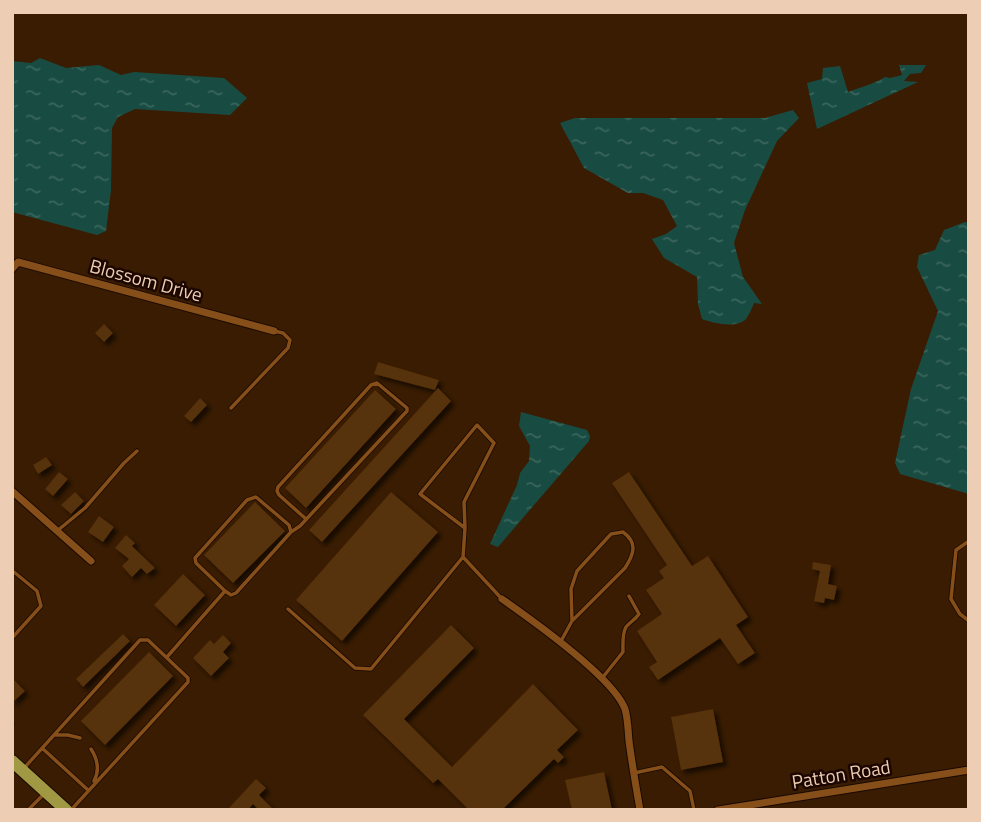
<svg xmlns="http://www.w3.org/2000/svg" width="981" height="822" font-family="'Titillium Web',sans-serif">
  <defs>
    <pattern id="water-ripples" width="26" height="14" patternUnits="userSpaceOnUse" patternTransform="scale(1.75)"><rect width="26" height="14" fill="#184c43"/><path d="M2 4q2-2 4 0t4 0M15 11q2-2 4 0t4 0" fill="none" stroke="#3a655c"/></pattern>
    <filter id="shadow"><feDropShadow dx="4" dy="4" stdDeviation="2" flood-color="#0009"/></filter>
  </defs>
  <rect width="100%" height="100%" fill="#391c01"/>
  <path fill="url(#water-ripples)" d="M40,58L66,68L99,65L121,75L134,72L224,78L247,98L230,115L135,109L118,117L112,128L111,190L106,231L97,235L12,212V61L31,63Z
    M899,65H926L921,73L910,74L904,81L918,82L817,129L807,83L822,79L823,68L840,66L848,92C861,87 874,84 885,77L890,78L902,75Z
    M793,110L799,118L777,141L745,210L734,243L743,277L762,304L754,303C752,308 749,315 746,319C736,329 713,323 702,319L698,304L697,277L664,258L652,239L666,234L677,226L663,200L643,193H628L584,168L560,123L575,118H765Z
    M965,222L969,223V494L900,474L895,463L911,389L938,311L917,267L919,255L935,250L944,230Z
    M521,412L587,430L590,436L589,441L498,547L490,544L517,485L520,473L529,461L530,446L519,426Z"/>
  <path fill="#573008" filter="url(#shadow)" d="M104,324L113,333L104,342L95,333Z
    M378,362L439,380L435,390L374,374Z
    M438,388L451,401L322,542L309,530Z
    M375,390L396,409L306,508L285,488Z
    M200,398L207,405L191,422L184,416Z
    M46,457L52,465L38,474L33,465Z
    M59,472L68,479L53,496L45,489Z
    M629,472L692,566L708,556L748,617L736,625L755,653L738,664L720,638L658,680L649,667L657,662L637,631L662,614L646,590L664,578L659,571L667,565L612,483Z
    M75,492L84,501L71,514L61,505Z
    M391,492L438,532L342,641L296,600Z
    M255,502L285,531L233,583L204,555Z
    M99,516L114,527L103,542L88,532Z
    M126,535L135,543L132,546L155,568L147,574L141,568L132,577L122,566L129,559L115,548Z
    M813,562L831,565L828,584L837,586L834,600L825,598L824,603L814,601L820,571L812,569Z
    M183,574L205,595L176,626L154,605Z
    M451,625L474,648L404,719L452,767L533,684L578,730L557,750L564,757L558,763L554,759L502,810H469L438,779L433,783L363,715Z
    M123,634L130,641L83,687L76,679Z
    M223,635L231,643L223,652L229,658L211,676L193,658L210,640L214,644Z
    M149,652L173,676L105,745L81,721Z
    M12,678L25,691L12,703Z
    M713,709L723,762L681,770L671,717Z
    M604,772L612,810H572L565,780Z
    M256,779L266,788L259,795L274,810H259L253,804L248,810H227Z"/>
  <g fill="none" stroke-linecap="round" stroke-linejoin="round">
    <g stroke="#190900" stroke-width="5">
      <path id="service" d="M231,408L288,348L290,340L283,333L274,331
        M57,531L85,508L124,463L137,451
        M291,532L300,526L407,411V408L377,383L371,385L278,487L277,491L279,495L306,519
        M969,541L956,550L951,599L960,614L969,621
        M463,557L465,528L464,502L494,443L477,425L420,494L465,528
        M12,574L14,572L37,591L41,606L12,638
        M288,609L355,668L371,669L463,557L502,599
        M561,641L572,621L625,568C634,554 638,543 623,532L611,534L577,571L571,589L572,621
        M167,657L225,591L196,563L195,558L247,500L256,497L289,525L291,532L236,593L231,595L225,591
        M603,677L623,652C623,644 622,634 626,627C630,622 635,620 639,614L629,596
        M12,724V725
        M55,735H68L80,738
        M42,748L88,790
        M91,749C98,760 100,770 94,781
        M25,767L140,640H148L188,678V682L71,810
        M634,773L662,767L690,791L694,810
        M28,810L45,793"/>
    </g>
    <g stroke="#190900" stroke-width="9">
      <path id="minor" d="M12,269L18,262L274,331
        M12,491L91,561
        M502,599C532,620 613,677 625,709C628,719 628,731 629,741C632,764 636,787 640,810
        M718,810L969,770"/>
    </g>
    <g stroke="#190900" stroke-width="14">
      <path id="primary" d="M12,761L66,810"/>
    </g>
    <use href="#service" stroke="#864f1a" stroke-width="3.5"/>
    <use href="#minor" stroke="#864f1a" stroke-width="7"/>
    <use href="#primary" stroke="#a09843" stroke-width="12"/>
  </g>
  <g text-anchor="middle" stroke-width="5" stroke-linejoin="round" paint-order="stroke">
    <g font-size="19" fill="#edcdb4" stroke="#1c0700">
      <text transform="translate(146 280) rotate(15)" y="7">Blossom Drive</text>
      <text transform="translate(841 774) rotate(-9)" y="7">Patton Road</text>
    </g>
  </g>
  <rect width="981" height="822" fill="none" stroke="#edcdb4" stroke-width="28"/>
</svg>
